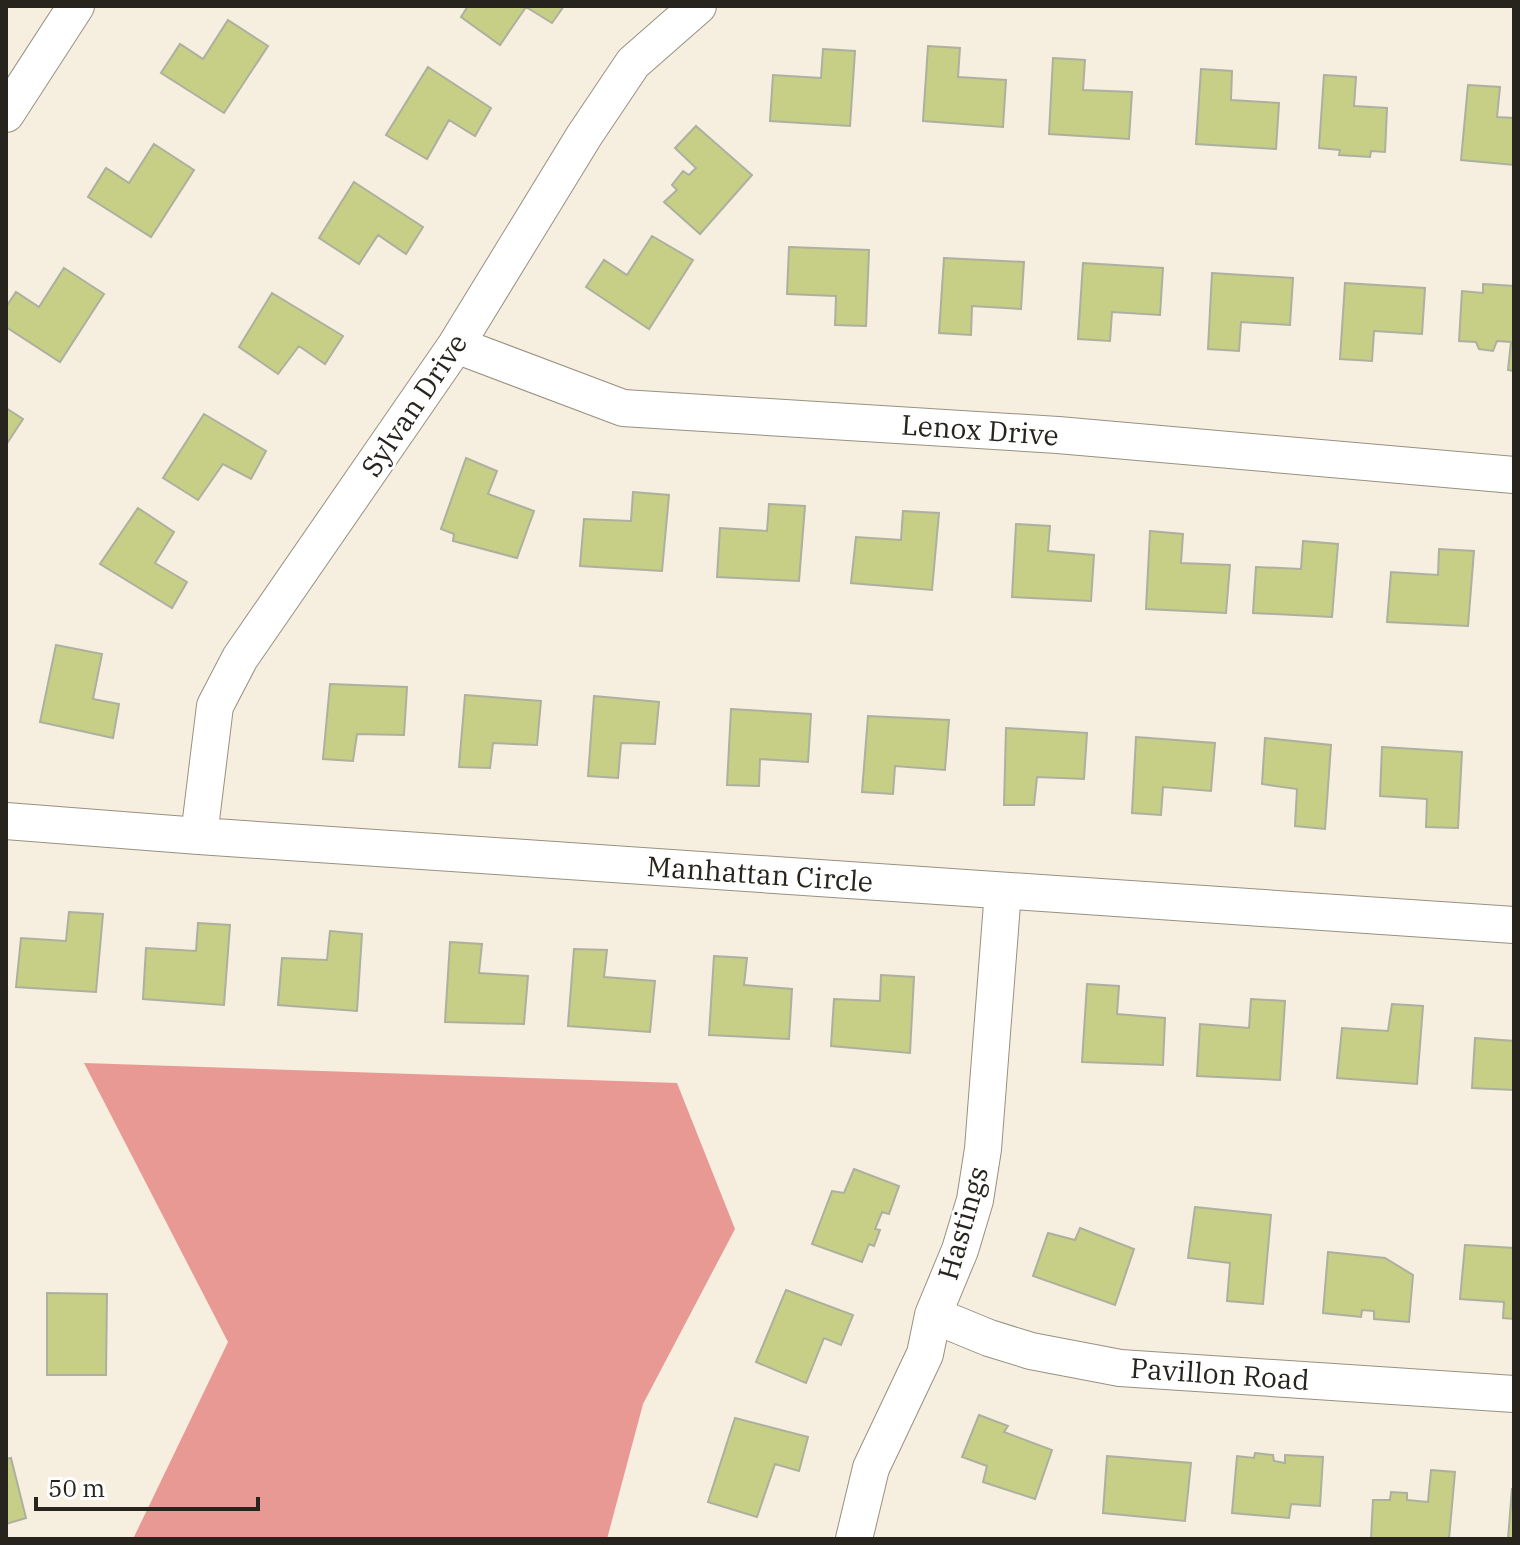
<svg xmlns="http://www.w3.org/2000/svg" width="1520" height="1545" font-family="'IBM Plex Serif',serif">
  <rect width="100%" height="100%" fill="#f6eede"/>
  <path fill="#e89994" d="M84,1063L677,1083L735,1229L643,1404L607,1539H133L228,1342Z"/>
  <path fill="#c7cf86" stroke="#adb09f" stroke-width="2" d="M468,6H564L552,23L526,7L500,45L461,17Z
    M228,20L268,46L224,113L161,73L180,44L203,59Z
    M928,46L960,48L958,77L1006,80L1003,127L923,121Z
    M823,49L855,51L850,126L770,121L773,75L821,78Z
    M1053,58L1085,60L1083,90L1132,92L1129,139L1049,134Z
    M428,67L491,108L475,136L449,120L427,159L386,135Z
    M1201,69L1232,71L1231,100L1279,103L1276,149L1196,144Z
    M1324,75L1356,77L1354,106L1387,108L1385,152L1371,151L1370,157L1339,155L1340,150L1319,148Z
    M1468,85L1500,87L1497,117L1514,118V165L1461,160Z
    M696,126L752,175L700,234L664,202L677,190L672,185L683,171L689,175L696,168L675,148Z
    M154,144L194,170L151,237L88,197L106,168L129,183Z
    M354,182L423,227L406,254L378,235L359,264L319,238Z
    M652,236L693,260L649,329L586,287L604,260L627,275Z
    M789,247L869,250L866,326L835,325L836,296L787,294Z
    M944,258L1024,262L1021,309L972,306L971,335L939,333Z
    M1083,263L1163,268L1160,315L1112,312L1110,341L1078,339Z
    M64,268L104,294L60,362L6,327V307L16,292L39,307Z
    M1212,273L1293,278L1290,325L1241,322L1239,351L1208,349Z
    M1345,283L1425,288L1422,334L1374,331L1372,361L1340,359Z
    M1483,284L1514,286V371L1508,370L1511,342L1497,341L1493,351L1479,349L1476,342L1459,341L1462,291L1483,293Z
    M272,293L343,336L325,364L299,346L278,374L239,347Z
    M6,408L23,419L6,445Z
    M204,414L266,451L251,479L223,464L198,500L163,478Z
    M466,458L497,471L488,494L534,511L517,558L453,541L454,534L441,529Z
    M633,492L669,495L662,571L580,566L584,519L631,521Z
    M769,504L805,506L799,581L717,577L720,528L767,531Z
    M138,508L174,532L155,563L187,582L172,608L100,564Z
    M903,511L939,513L932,590L851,583L856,537L901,540Z
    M1016,524L1050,526L1048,551L1094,555L1091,601L1012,597Z
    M1150,531L1183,534L1181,563L1230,565L1226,613L1146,609Z
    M1303,541L1338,544L1332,617L1253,613L1256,567L1301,569Z
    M1439,549L1474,551L1468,626L1387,622L1391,572L1438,575Z
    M56,645L102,654L93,699L119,704L113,738L40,722Z
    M330,684L407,687L404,735L357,734L353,761L323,759Z
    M465,695L541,701L537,745L493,743L490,768L459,767Z
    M594,696L659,702L655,744L621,743L618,778L588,776Z
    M731,709L811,714L808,762L760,759L759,786L727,785Z
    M868,716L949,720L945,770L895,766L893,794L862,792Z
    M1006,728L1087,733L1084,779L1037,777L1034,805H1004Z
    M1136,737L1215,743L1211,791L1163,787L1161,815L1132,813Z
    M1265,738L1331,745L1325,829L1295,826L1297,789L1262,784Z
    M1382,747L1462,752L1458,828L1426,827L1427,799L1380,796Z
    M69,912L103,914L96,992L16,987L21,938L66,941Z
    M198,923L230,925L224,1005L143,999L146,948L196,951Z
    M330,931L362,934L357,1011L278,1005L282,958L327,960Z
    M450,942L482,944L479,973L528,976L524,1024L445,1022Z
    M574,949L607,950L604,977L655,981L650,1032L568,1026Z
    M714,956L747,958L744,985L792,989L789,1039L709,1035Z
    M881,975L914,977L910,1053L831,1046L834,999L880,1001Z
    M1087,984L1119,986L1117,1014L1165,1018L1163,1065L1082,1062Z
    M1251,999L1285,1001L1280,1080L1197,1076L1200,1024L1249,1028Z
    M1392,1004L1423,1006L1417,1084L1337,1078L1342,1028L1388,1031Z
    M1475,1038L1514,1041V1090L1472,1088Z
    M854,1169L899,1186L889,1214L882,1212L875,1229L880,1230L874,1246L869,1244L862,1262L812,1244L832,1191L844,1193Z
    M1195,1207L1271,1215L1263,1304L1227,1301L1230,1263L1188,1258Z
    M1080,1228L1134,1249L1115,1305L1033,1276L1048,1233L1075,1240Z
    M1465,1245L1514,1248V1319L1503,1318L1504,1302L1460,1299Z
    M1328,1252L1385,1258L1413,1275L1409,1322L1374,1319V1311L1362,1310L1361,1317L1323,1313Z
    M786,1290L853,1315L841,1345L824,1338L806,1383L756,1362Z
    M47,1293L107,1294L106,1375H47Z
    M979,1415L1008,1426L1004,1432L1052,1450L1035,1499L983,1482L987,1466L962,1457Z
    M735,1418L808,1437L799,1471L775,1464L757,1517L708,1502Z
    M1255,1453L1273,1455L1274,1461L1285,1463V1455L1323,1457L1320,1506L1291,1504L1289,1518L1232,1513L1237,1456L1254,1458Z
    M1107,1456L1191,1463L1185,1521L1103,1513Z
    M11,1458L26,1518L6,1524V1459Z
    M1431,1470L1455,1472L1449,1539H1371L1373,1500H1390L1391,1492L1407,1493V1500L1428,1502Z
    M1512,1488L1514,1539H1508Z"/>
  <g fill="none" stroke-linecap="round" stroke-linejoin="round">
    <g stroke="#989081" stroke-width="38">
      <path id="minor" d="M6,114L76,6
        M456,345L623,408L1058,435L1514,475
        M6,821L199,836L1514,925
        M199,836L215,706L240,658L456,345L584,136L633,63L698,6
        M933,1315L989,1338L1031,1351L1120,1368L1514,1394
        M854,1539L871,1468L925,1354L933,1315L960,1250L975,1200L983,1149L1003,891"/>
    </g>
    <use href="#minor" stroke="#fff" stroke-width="36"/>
  </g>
  <g text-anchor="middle" stroke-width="6" stroke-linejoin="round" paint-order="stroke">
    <g font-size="28" fill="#27241e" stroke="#fff">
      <text transform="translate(414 405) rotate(-56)" y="10">Sylvan Drive</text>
      <text transform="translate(980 430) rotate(4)" y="10">Lenox Drive</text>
      <text transform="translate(760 874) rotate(4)" y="10">Manhattan Circle</text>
      <text transform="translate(963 1223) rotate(-74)" y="10">Hastings</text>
      <text transform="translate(1220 1374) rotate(4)" y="10">Pavillon Road</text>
    </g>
  </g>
  <rect width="1520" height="1545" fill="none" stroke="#27241e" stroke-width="16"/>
  <path d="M36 1497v12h222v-12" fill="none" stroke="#27241e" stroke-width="4"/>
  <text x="48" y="1497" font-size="24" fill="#27241e" stroke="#ffffff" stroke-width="6" paint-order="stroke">50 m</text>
</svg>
